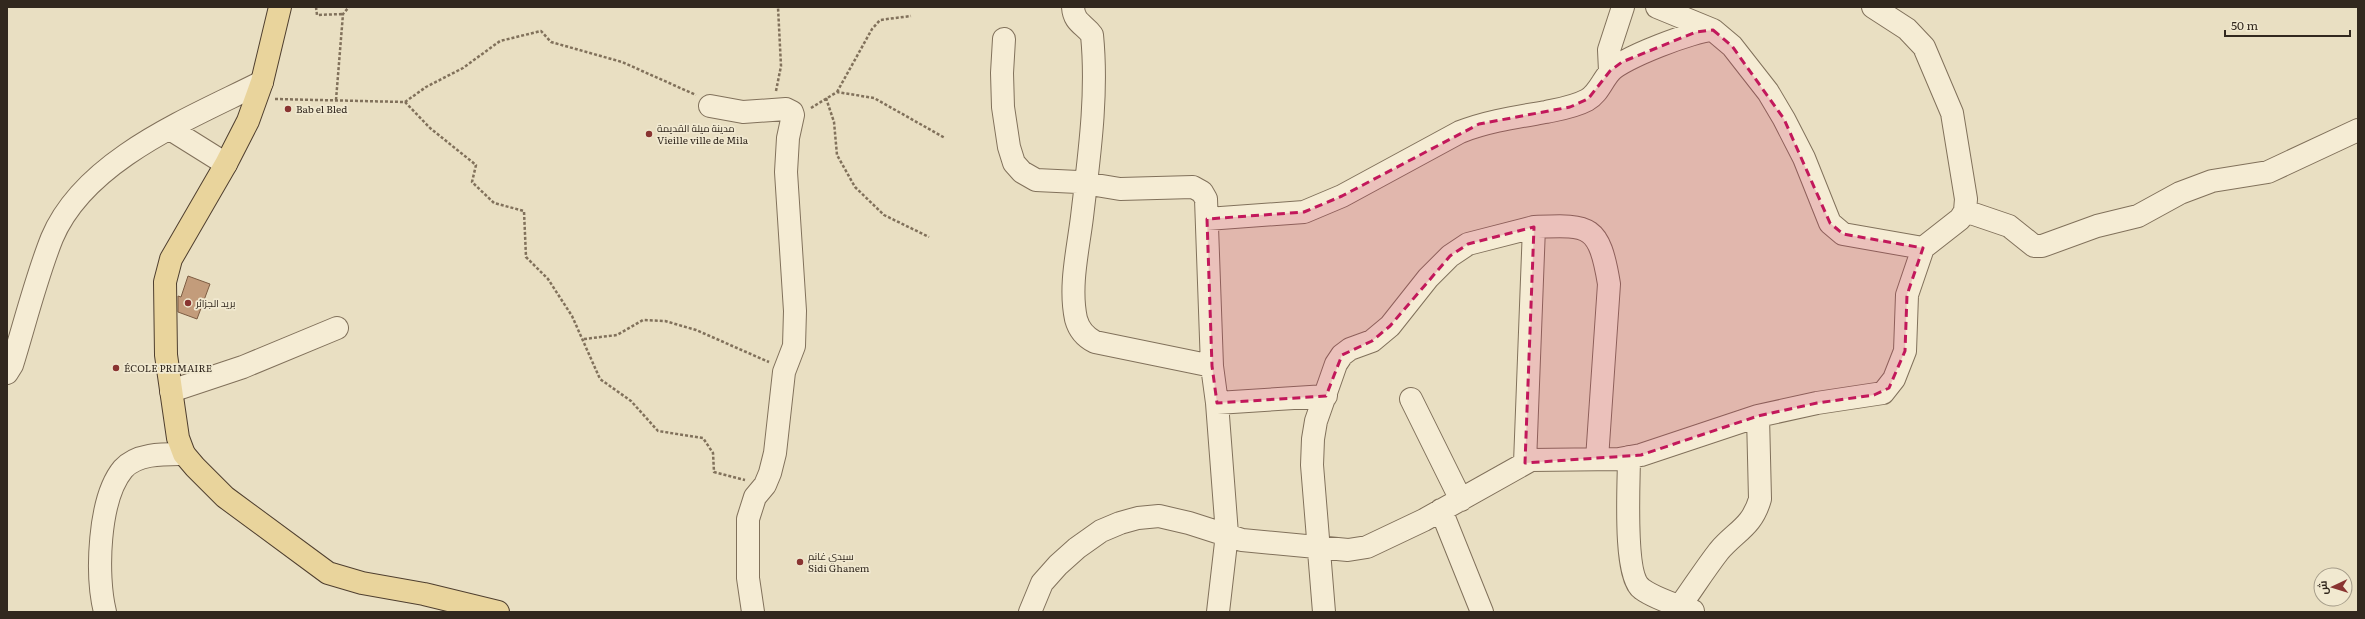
<svg xmlns="http://www.w3.org/2000/svg" width="2365" height="619" font-family="Literata,Cairo,serif">
  <rect width="100%" height="100%" fill="#e9dfc2"/>
  <path fill="#c39c7b" stroke="#7d5d43" d="M188,276L210,284L197,319L178,312V296L181,297Z"/>
  <g fill="none" stroke-linecap="round" stroke-linejoin="round">
    <g stroke="#81715b" stroke-width="24">
      <path id="minor" d="M1073,7C1074,23 1084,24 1092,35C1098,95 1089,157 1082,217C1078,250 1069,286 1076,319C1079,330 1085,337 1095,342L1212,366
        M1657,7L1713,30
        M1004,39L1002,73L1003,107L1009,147L1014,163L1022,172L1036,180L1078,182L1120,189L1193,187L1202,192L1206,199L1212,366L1217,403L1227,534L1218,612
        M1610,71L1609,50L1623,7
        M710,106L743,112L786,109L792,112L793,115L788,138L786,172L795,311L794,346L784,372L775,453L770,473L765,485L755,497L748,519V578L753,612
        M170,129L226,164
        M1965,211L2009,226L2034,246H2042L2097,226L2138,216L2180,193L2212,181L2268,172L2358,130
        M1207,219L1304,212L1342,196L1460,132C1488,121 1517,117 1546,112C1560,109 1574,107 1587,100C1598,94 1602,81 1610,72C1621,58 1696,30 1713,30L1732,46L1768,92L1784,119L1804,158L1830,223L1843,234L1923,248
        M1534,227C1589,225 1599,223 1609,284L1597,459
        M7,373L12,365C25,323 36,278 52,238C85,159 191,118 262,82
        M171,391L243,367L337,328
        M1411,399L1461,500
        M1217,403L1326,396
        M1629,457C1629,482 1623,576 1642,589C1654,598 1678,606 1693,611
        M1441,510L1482,612
        M1680,606C1693,588 1705,569 1719,551C1736,531 1752,527 1760,499L1758,416
        M105,612C96,576 98,499 123,469C137,453 165,454 184,454
        M1030,612L1042,583L1058,565L1077,548L1101,531L1120,523L1138,518L1159,516L1189,523L1242,540L1348,550L1367,547L1424,520L1531,460L1619,459L1641,455L1758,416L1817,403L1883,393L1894,379L1905,351L1907,295L1923,248L1960,219L1965,211L1966,199L1952,113L1924,47L1907,29L1873,7
        M1324,612L1312,465L1313,439L1316,421L1336,364L1342,355L1350,349L1372,341L1390,326L1428,278L1450,256L1468,244L1534,227L1525,463"/>
    </g>
    <g stroke="#4f3f2f" stroke-width="24">
      <path id="major" d="M280,7L262,82L248,121L226,164L171,259L165,282L166,355L178,438L184,454L195,467L225,497L328,573L362,583L424,594L498,612"/>
    </g>
    <path stroke="#81715b" stroke-width="2.5" stroke-dasharray="3 2" stroke-linecap="butt" d="M316,7L317,15L343,14
      M776,91L781,66L778,7
      M837,92L872,29L880,20L911,16
      M826,98L834,122L837,155L855,187L884,215L929,237
      M275,99L405,102L430,128L476,165L472,182L494,203L524,211L526,257L548,279L572,316L600,379L631,401L658,431L703,438L713,453L714,472L745,480
      M336,100L343,14L349,7
      M405,102L426,87L463,68L500,41L541,31L551,42L622,62L696,95
      M811,108L837,92L874,98L945,138
      M584,339L617,335L643,320L665,321L696,330L769,362"/>
    <use href="#minor" stroke="#f5ecd4" stroke-width="22"/>
    <use href="#major" stroke="#e9d49c" stroke-width="22"/>
  </g>
  <path fill="#c2185b" fill-opacity="0.2" stroke="#c2185b" stroke-width="3" stroke-dasharray="8 5" stroke-linejoin="round" d="M1713,30L1732,46L1784,119L1830,223L1843,234L1923,248L1907,295L1905,351L1889,388L1874,395L1817,403L1758,416L1641,455L1525,463L1534,227L1468,244L1450,256L1390,326L1372,341L1342,355L1326,396L1217,403L1212,366L1207,219L1304,212L1342,196L1479,124L1570,107L1588,99L1610,71L1622,62L1696,32Z"/>
  <g fill="#893431" stroke="#f1e9d0" stroke-width="1.5">
    <circle cx="288" cy="109" r="4"/>
    <circle cx="649" cy="134" r="4"/>
    <circle cx="188" cy="303" r="4"/>
    <circle cx="116" cy="368" r="4"/>
    <circle cx="800" cy="562" r="4"/>
  </g>
  <g text-anchor="middle" stroke-width="3.5" stroke-linejoin="round" paint-order="stroke">
    <g font-size="10" fill="#32281e" stroke="#f1e9d0" text-anchor="start">
      <text x="296" y="113">Bab el Bled</text>
      <text x="657" y="132">مدينة ميلة القديمة<tspan x="657" dy="12">Vieille ville de Mila</tspan></text>
      <text x="196" y="307">بريد الجزائر</text>
      <text x="124" y="372">ÉCOLE PRIMAIRE</text>
      <text x="808" y="560">سيدي غانم<tspan x="808" dy="12">Sidi Ghanem</tspan></text>
    </g>
  </g>
  <rect width="2365" height="619" fill="none" stroke="#32281e" stroke-width="16"/>
  <g transform="translate(2333 587) rotate(266)"><circle r="19" fill="#f1e9d0" stroke="#a59c89"/>
  <path d="M0-3L7 15L0 10L-7 15Z" fill="#893431"/>
  <text y="-6" font-size="11" font-weight="bold" text-anchor="middle" fill="#32281e">ش</text>
  </g>
  <path d="M2225 30v6h125v-6" fill="none" stroke="#32281e" stroke-width="2"/>
  <text x="2231" y="30" font-size="12" fill="#32281e" stroke="#f1e9d0" stroke-width="3" paint-order="stroke">50 m</text>
</svg>
